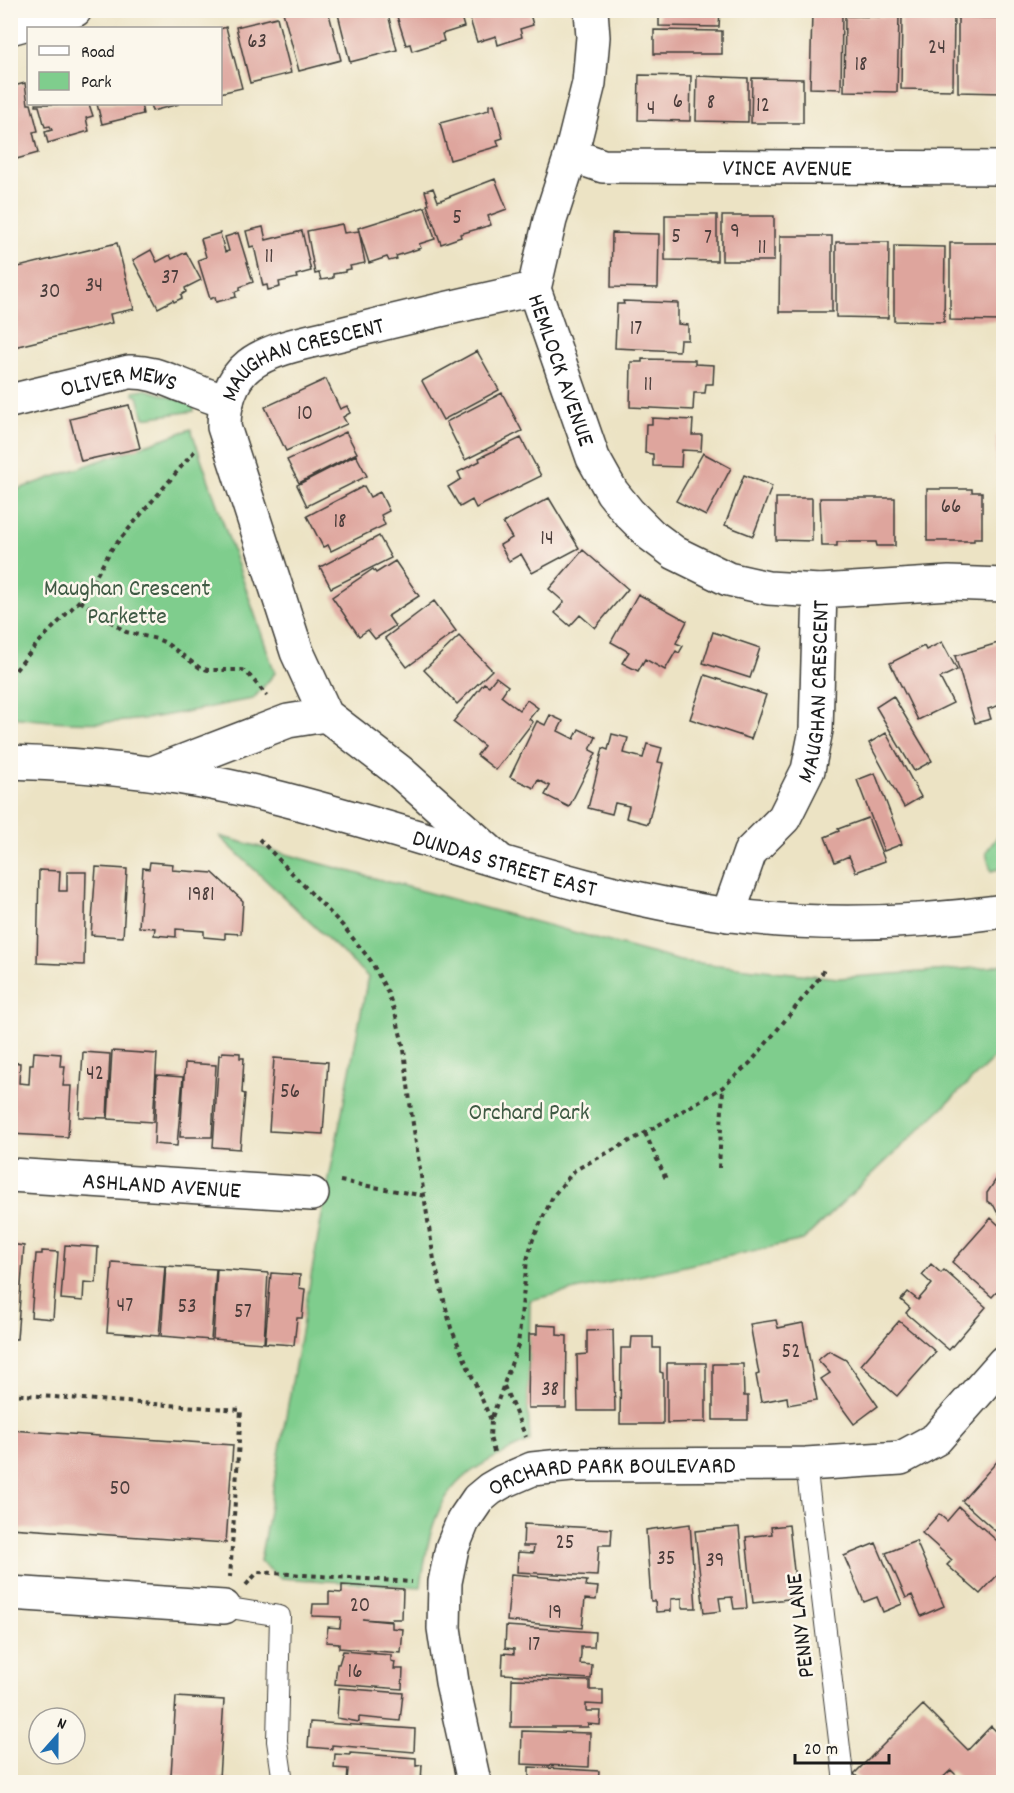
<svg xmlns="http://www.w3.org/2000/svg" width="1014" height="1793" font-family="Dekko,sans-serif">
  <rect width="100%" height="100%" fill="#fbf7ec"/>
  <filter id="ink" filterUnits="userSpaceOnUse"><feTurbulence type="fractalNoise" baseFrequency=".0167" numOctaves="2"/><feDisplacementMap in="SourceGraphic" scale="12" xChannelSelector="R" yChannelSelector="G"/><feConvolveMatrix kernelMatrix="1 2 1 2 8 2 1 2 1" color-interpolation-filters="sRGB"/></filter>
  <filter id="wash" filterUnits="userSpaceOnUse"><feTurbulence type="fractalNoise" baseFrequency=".008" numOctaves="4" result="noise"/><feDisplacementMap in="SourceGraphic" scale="24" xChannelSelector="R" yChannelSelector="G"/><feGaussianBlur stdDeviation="1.35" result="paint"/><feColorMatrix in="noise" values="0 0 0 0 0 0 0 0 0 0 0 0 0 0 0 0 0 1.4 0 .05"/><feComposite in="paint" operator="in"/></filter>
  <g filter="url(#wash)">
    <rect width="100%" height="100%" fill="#ece3c4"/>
    <path fill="#7fcd8d" stroke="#4e7454" stroke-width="1.5" d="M144,389L194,404V411L144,418L138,396L134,395L133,391Z
      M191,429L275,673L253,699C206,707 159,719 112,722C78,724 44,721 11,717L10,492Z
      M1003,829V868L991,871L986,852Z
      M219,836L680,961L838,978L990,967L1003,964V1050L803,1240L530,1300L528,1408L530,1441C509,1450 487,1460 468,1474C433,1499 426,1548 421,1587L280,1578L260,1561L320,1226L368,977Z"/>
    <g id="blocks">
      <path fill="#dea59d" d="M289,10H328L341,60L299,71L283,12Z
        M337,10H387L397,50L350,62Z
        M395,10H459L464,27L442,34L444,41L412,51L410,44L406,45Z
        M467,10H529L533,25L520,29L522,37L498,45L496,36L477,42Z
        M659,10H720L719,27L659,26Z
        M812,13H842L841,89L810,88Z
        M902,14H954L953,90L901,89Z
        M845,16L899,17L897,92L844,91Z
        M277,17L291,73L250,83L236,27Z
        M958,17L1004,18V93L958,92Z
        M226,27L242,88L220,93V29Z
        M654,30L722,31V54H654Z
        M639,75L691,76L690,121L638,120Z
        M697,76L748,78V122L696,121Z
        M752,78L803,79V123H751Z
        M25,83L28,104H31L38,131L33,132L38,153L13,160L10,152V87Z
        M36,104H89L93,116L86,118L89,131L48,143L45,132L52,130L50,126L45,127L39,106H36Z
        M97,104H141L143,114L102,124Z
        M150,104H179L152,111Z
        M494,104L503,138L497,140L499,146L450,160L440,123L489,110V105Z
        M495,179L507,209L488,216L491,225L460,234L461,237L441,244L427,205L429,204L425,191L433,188L438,201Z
        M425,207L435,239L419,244L421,248L396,256L397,259L389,261L387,257L369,263L358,228Z
        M665,215H717V261L665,260Z
        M722,216H774V261H722Z
        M342,224L344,233L359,231L365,263L350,266L351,269L345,270V272L333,274V278L321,280L319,273L315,274L307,231Z
        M263,227L266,240L302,231L311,271L296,275L297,278L279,282L280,287L268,290L267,285L263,286L254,246L250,247L246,231Z
        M220,233L225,252L229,251L225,237L238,233L253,282L240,287V290L235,292L236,297L216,302L215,297L210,299L198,260L206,257L201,239Z
        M612,233L659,234L658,288L611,287Z
        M780,236H832V312H779Z
        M836,242H889L888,318L836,317Z
        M117,243L134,309L110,314L112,323L10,348V269Z
        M950,243H1002L1001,321L950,320Z
        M894,246L945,247L944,322L894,321Z
        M151,250L157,262L170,255L172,259L186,252L201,280L185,288L186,292L181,295L182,298L174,302L173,300L158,308L133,260Z
        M623,301L678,303V324L688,325V340H680L679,351L615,348L617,304H624Z
        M477,351L499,390L443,420L422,381Z
        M642,359L695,360V364L714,365L713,384H706L705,393H694L693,410L630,407L631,362H642Z
        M326,379L340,409L347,406L350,413L343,417L347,424L286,451L265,407Z
        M502,393L522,431L465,460L446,422Z
        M129,405L140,448L81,461L70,419Z
        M652,418L693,420L692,435H702L701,451L682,450L681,467L653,466V454L645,453L646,424H652Z
        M346,432L357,453L299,483L287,460Z
        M996,436H1004V466H996Z
        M521,438L541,476L476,508L472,500L460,507L448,487L461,479L458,472L480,461L479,458Z
        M703,453L731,468L706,516L676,501Z
        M356,455L367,476L307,506L297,485Z
        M744,475L772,486L753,536L725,525Z
        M364,486L370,497L380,492L389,511L381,515L385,525L331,551L328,545L323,547L307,516Z
        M927,489H972V492H982V538H974V541H927Z
        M549,498L579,548L532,573L521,554L509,561L500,545L512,538L503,523Z
        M776,498H812V541L776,540Z
        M820,498H895V546H877L876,542H837V546H822Z
        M379,536L391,558L331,588L320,567Z
        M583,550L628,589L595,628L580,615L570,626L555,613L564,602L549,589Z
        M395,561L419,596L388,616L395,626L375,639L368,630L359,636L332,597L373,569L376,573Z
        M638,594L687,621L676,643L683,646L679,653L676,651L665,670L645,659L638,671L622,663L629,652L611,642Z
        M434,601L456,631L407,667L385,638Z
        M713,632L760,648L750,678L703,663Z
        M459,636L492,670L457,704L424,670Z
        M942,642L957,670L940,678L953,703L918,720L890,663L924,646L926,650Z
        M998,643L1004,661V704L988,709L991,719L975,723L955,656Z
        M705,675L766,695L751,739L690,719Z
        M496,677L508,686L501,696L519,710L527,700L538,708L529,719L533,722L496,770L477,755L484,746L453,722L484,683L489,686Z
        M893,696L932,761L914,771L876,707Z
        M550,715L563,721L558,731L574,739L579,729L596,737L590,750L596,753L569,807L545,795L550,786L538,780L534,788L510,777L537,721L545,725Z
        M886,733L921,797L904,807L869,743Z
        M612,734L628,738L624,753L643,758L647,744L662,748L658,762L663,763L648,824L626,818L629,806L615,803L612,814L588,808L603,748L608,750Z
        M875,773L902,844L884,851L857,780Z
        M868,818L885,861L856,872L849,856L835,862L825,837L839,831L838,829Z
        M150,862L173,864L172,870L213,873L243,901L241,934L225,933V939L204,937V931L176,929V937L154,935L155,928L139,927L143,868L149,869Z
        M96,867L127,869L123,937L91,935Z
        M39,870L60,871L59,891H67V872H86L84,965L37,963Z
        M112,1051L157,1054L153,1122L108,1119Z
        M34,1052L61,1054L60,1066H65L63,1086H71L68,1137L10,1134V1062L20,1063L19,1083L29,1084L30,1064H33Z
        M83,1052L110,1054L107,1118L79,1117Z
        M222,1052L240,1053V1058H244L242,1093L245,1094L240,1149L213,1147L219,1055H222Z
        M274,1058L328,1062L323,1134L269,1131Z
        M185,1063L216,1065L212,1137H180Z
        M157,1075L183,1077L177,1146L154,1144Z
        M999,1175L1004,1178V1217L997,1212L994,1206L987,1201V1193Z
        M991,1218L1004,1230V1284L992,1297L952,1262Z
        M10,1244L24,1246L17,1339H10Z
        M65,1245L98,1247L96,1283L84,1282L83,1301L61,1299Z
        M42,1251L58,1252L53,1319L31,1317L36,1254H42Z
        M112,1262L165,1266L159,1336L107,1332Z
        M931,1264L941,1273L944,1270L986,1307L949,1350L906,1313L910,1308L901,1300L908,1292L918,1300L932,1284L922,1275Z
        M166,1266L216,1269L211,1340L161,1336Z
        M217,1269L268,1273L264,1343L213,1339Z
        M271,1273L300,1275L299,1288L305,1289L302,1318H297L294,1345L265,1343Z
        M776,1320L778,1328L803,1323L817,1400L788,1405L787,1397L761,1402L756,1375L759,1374L750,1324Z
        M899,1321L936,1352L897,1396L861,1365Z
        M537,1325L557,1326V1335L567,1336L566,1408H528L529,1334H537Z
        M613,1330L615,1411H578L577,1355L587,1354V1331Z
        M632,1337H653V1348H660V1372L663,1373V1424H620L621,1348H631Z
        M829,1351L846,1360L878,1406L854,1424L821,1379L830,1373L818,1360Z
        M667,1363H706V1422L667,1423Z
        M713,1364H743L744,1396H748V1420H713Z
        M10,1430L233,1445L226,1543L10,1528Z
        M1001,1457L1004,1460L1002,1537L962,1501Z
        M959,1507L1004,1547V1568L980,1594L947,1565L952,1560L922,1533L939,1514L947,1521Z
        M524,1524L612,1529L611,1545H599L597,1576L517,1572L518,1552L533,1553L534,1546H523Z
        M690,1524L696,1608H682V1598L671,1599V1611L656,1612L655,1601H651L646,1530Z
        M789,1525L797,1598L753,1603L746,1537L772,1534L771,1527Z
        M739,1527L747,1608L734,1609L732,1597L719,1598L721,1611L704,1613L695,1531Z
        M916,1541L944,1606L921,1616L912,1595L906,1598L886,1553Z
        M876,1543L902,1604L883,1612L877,1597L864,1602L844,1556Z
        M511,1574L587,1581L586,1586L598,1587L596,1600L585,1599L582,1628L507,1621Z
        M342,1585L403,1589L402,1619H392L391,1621L362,1619L392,1622V1628L403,1629L401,1653L339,1648V1643L326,1642L328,1627L340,1628L341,1617L312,1616L313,1604H329V1592L342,1593Z
        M506,1626L595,1632L594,1647H581V1654L580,1664L592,1665L591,1679L502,1674L503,1653L514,1654V1649L505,1648Z
        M343,1651L391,1655V1661L395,1662L394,1669H403L402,1689L335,1684L337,1664H339Z
        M512,1679L590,1681V1690H603V1705L586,1704V1711H601L600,1725L588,1724V1727H511Z
        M339,1688L403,1693L400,1721L359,1717V1722L337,1718Z
        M176,1697L224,1700L219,1778L231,1779V1782H186V1776L171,1775Z
        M923,1705L968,1750L991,1726L1004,1739V1782H963L951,1770L938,1782H863L854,1774Z
        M310,1722L415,1729L414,1752L332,1745V1749L308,1747Z
        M522,1731L590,1733L589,1767L521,1764Z
        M350,1753L416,1758V1766L422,1765L421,1782H347L348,1769L334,1768L335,1754L350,1755Z
        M529,1767L599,1771L598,1782H529Z"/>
    </g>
  </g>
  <g filter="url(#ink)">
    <use href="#blocks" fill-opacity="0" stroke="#3b3a35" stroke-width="1.5"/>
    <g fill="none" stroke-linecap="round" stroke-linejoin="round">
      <g stroke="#3b3a35" stroke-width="22">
        <path id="service" d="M806,1464L844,1782
          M224,1607L280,1616L277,1741L283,1782"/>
      </g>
      <g stroke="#3b3a35" stroke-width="36">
        <g id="minor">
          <path id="s1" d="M591,10L593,37L589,83L571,155L550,220L534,289L593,458L612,492L629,513L651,535L675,553L728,579L768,588L820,591"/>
          <path d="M10,28L75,10"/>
          <path id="s2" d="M571,155L603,166L1004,168"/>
          <path id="s3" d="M10,401L129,372C153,371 169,381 191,389C203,394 215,398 227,402"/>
          <path d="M155,772L288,721L326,715"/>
          <path id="s4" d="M500,861L399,771L326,715L297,652L224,427C224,404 231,379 249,365C272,347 313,341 341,334C405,318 469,303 534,289"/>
          <path id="s5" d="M728,915L750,852L784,818L808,770L816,730L820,591L949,583L1004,585"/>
          <path id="s6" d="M10,1175L312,1194"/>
          <path d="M10,1593L224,1607"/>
          <path id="s7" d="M474,1782L452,1682L444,1628L445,1582L452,1548L463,1521L478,1499L490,1489L502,1482L532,1469L571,1465L806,1464L901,1458L936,1439L1004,1362"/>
        </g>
      </g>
      <g stroke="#3b3a35" stroke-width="36">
        <g id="tertiary">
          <path id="s8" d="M10,762C97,765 183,774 267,795C421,832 573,894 730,915C823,927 911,924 1004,911"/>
        </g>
      </g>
      <path stroke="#3b3a35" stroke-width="4" stroke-dasharray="4.5 4.5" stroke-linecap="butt" d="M80,601L126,632L157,639L166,643L200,668L208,670H242L250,676L267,696
        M10,677L37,644L85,595L111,550L197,448
        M259,839L343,926L371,961L387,991L395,1012L404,1049L411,1111L434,1260L451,1328L491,1420
        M645,1133L666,1179
        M719,1168L723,1088
        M340,1181L425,1196
        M504,1386L526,1437
        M10,1394L241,1410L230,1577
        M494,1452L490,1437L491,1420L518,1345L527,1260L533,1239L553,1196L575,1170L645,1133L723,1087L751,1062L821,976L825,966
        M246,1585L258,1572L412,1582"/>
      <use href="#service" stroke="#fff" stroke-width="20"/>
      <use href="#minor" stroke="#fff" stroke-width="33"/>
      <use href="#tertiary" stroke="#fff" stroke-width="33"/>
    </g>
  </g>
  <g text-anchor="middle" stroke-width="5" stroke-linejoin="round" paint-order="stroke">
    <g font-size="21" fill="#4c3e3c">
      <text x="257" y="47">63</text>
      <text x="937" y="53">24</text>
      <text x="861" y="70">18</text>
      <text x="678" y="107">6</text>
      <text x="711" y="108">8</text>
      <text x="763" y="111">12</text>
      <text x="651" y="114">4</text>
      <text x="457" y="223">5</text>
      <text x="735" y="237">9</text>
      <text x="676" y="242">5</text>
      <text x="708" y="243">7</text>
      <text x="762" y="253">11</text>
      <text x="269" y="262">11</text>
      <text x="170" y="283">37</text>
      <text x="94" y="291">34</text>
      <text x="50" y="297">30</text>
      <text x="636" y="334">17</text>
      <text x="648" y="390">11</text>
      <text x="305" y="419">10</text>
      <text x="951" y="512">66</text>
      <text x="340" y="527">18</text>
      <text x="547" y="544">14</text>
      <text x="201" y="900">1981</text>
      <text x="95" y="1079">42</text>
      <text x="290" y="1097">56</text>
      <text x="125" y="1311">47</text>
      <text x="187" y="1312">53</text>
      <text x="243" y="1317">57</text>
      <text x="791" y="1357">52</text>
      <text x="550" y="1395">38</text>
      <text x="120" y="1494">50</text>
      <text x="565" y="1548">25</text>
      <text x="666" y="1564">35</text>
      <text x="715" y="1566">39</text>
      <text x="360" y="1611">20</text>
      <text x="555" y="1618">19</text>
      <text x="534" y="1650">17</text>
      <text x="355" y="1677">16</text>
    </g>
    <g font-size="24" fill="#1c1c1c" stroke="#fbf7ec">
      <text dy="8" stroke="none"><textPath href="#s2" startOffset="218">VINCE AVENUE</textPath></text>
      <text dy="8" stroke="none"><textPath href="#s4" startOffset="652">MAUGHAN CRESCENT</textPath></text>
      <text dy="8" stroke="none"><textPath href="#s1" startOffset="372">HEMLOCK AVENUE</textPath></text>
      <text dy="8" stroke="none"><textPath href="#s3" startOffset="112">OLIVER MEWS</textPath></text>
      <text dy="8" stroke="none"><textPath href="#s5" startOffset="248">MAUGHAN CRESCENT</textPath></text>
      <text dy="8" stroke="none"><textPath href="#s8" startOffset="507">DUNDAS STREET EAST</textPath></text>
      <text dy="8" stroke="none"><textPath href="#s6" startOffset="152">ASHLAND AVENUE</textPath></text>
      <text dy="8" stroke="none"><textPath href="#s7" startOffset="434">ORCHARD PARK BOULEVARD</textPath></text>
      <text transform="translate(799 1626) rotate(-97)" y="8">PENNY LANE</text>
    </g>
    <g font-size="24" fill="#3f5a44" stroke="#fbf7ec">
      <text x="127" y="595">Maughan Crescent<tspan x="127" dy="28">Parkette</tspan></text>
      <text x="529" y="1119">Orchard Park</text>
    </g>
  </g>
  <rect width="1014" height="1793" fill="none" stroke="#fbf7ec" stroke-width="36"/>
  <rect x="27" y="27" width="195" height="78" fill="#fbf7ec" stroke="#a29f99" stroke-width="1.5"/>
  <rect x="39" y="46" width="30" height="9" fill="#ffffff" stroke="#a29f99" stroke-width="1.5"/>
  <text x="81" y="57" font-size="18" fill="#1c1c1c">Road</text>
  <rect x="39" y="72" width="30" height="18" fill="#7fcd8d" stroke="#a29f99" stroke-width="1.5"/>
  <text x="81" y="87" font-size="18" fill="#1c1c1c">Park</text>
  <g transform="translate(57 1736) rotate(21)"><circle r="28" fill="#fbf7ec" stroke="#a29f99" stroke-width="1.5"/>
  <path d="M0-4.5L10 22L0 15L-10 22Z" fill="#1f6fb2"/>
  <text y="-9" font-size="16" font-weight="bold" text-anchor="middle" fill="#1c1c1c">N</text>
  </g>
  <path d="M795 1754v9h94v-9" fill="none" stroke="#1c1c1c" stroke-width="3"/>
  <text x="804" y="1754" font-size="18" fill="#1c1c1c" stroke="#fbf7ec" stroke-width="4.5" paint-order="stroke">20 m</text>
</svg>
